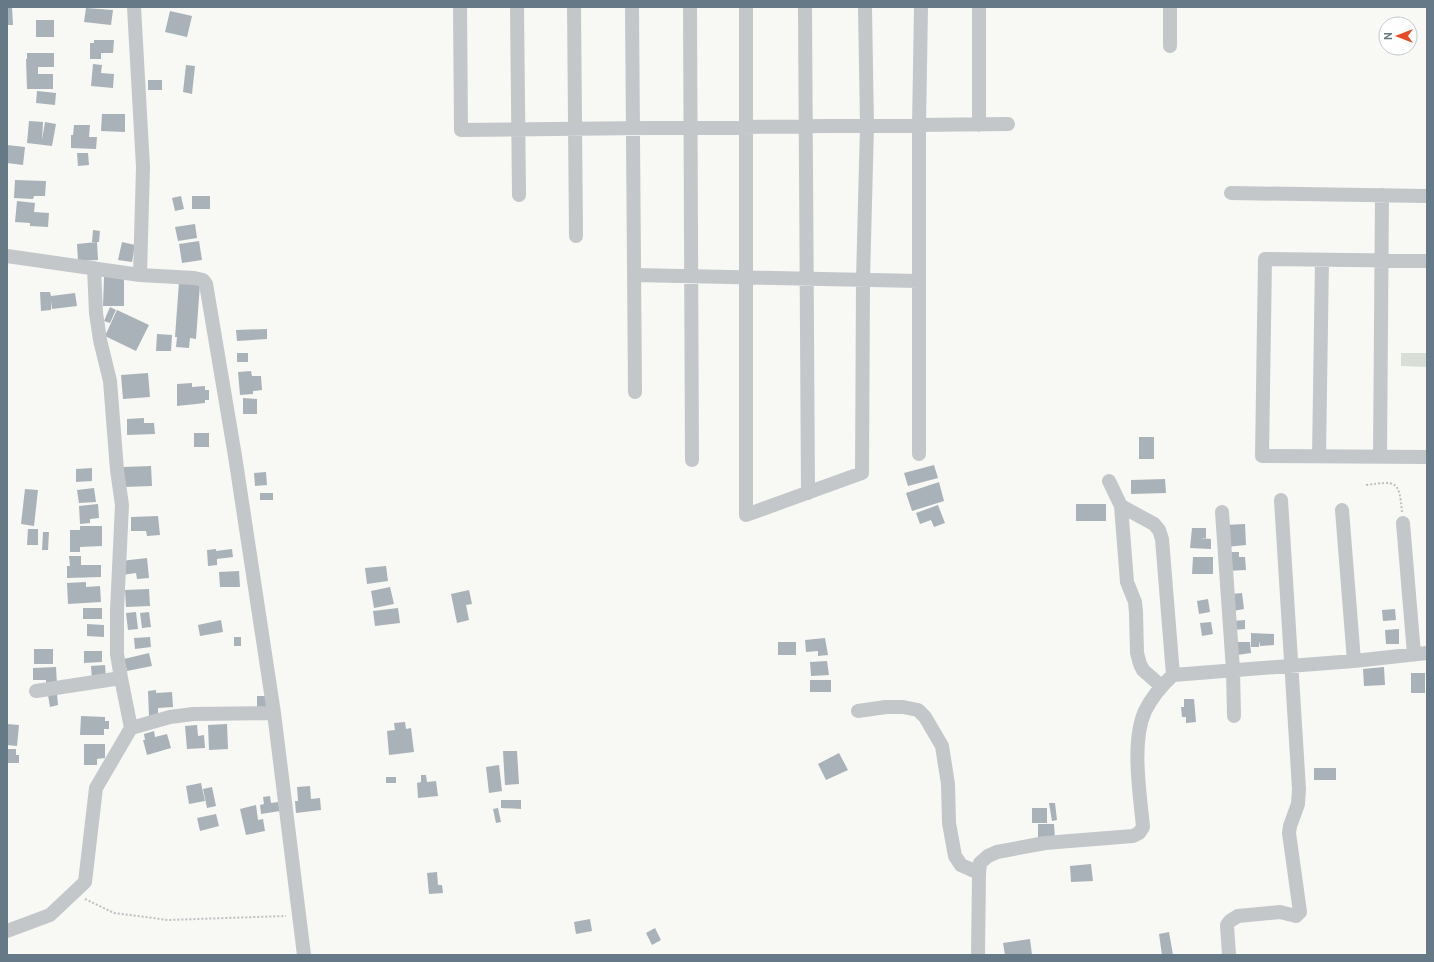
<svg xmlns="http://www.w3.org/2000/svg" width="1434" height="962" font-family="Cabin,sans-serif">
  <rect width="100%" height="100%" fill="#f8f8f5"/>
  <path fill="#d9dfd6" d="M1401,353H1427V367L1401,366Z"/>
  <path fill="#a9b2b8" d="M7,7H12L13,25H7Z
    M86,8L113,10L111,25L84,22Z
    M170,11L192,16L187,37L165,32Z
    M36,20H54V37H36Z
    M94,40H114L113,53H101V59H90V43H94Z
    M27,53H54V67H38V74H53V89H27L26,59H27Z
    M93,64L102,65L101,73L114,74L113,88L91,86Z
    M186,65L195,66L192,94L183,92Z
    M148,80H162V90H148Z
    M37,91L56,93L55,105L36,103Z
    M102,114H125V132L101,131Z
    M29,121L43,122L42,140L45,122L56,124L52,146L27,143Z
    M74,125H90L89,137H97L96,149L71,148V135H73Z
    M7,145L25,147L23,165L7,163Z
    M77,153H88L89,165L78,166Z
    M15,180L46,181L45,196H34L33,199L14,198Z
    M181,196L184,209L175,211L172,198Z
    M192,196H210V209H192Z
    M17,201L35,203L34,212L49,213L48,227L30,226V223L15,222Z
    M195,224L197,238L178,241L175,227Z
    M93,230L100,231L99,242H92Z
    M199,241L202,260L182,263L179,244Z
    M97,242L98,260L78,261L77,244Z
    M122,242L135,245L132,262L118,260Z
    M104,277H124V306H103Z
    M179,282L200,284L196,339L190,338L189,348L176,347L177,337H175Z
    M40,292H50L51,296L75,293L77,306L52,309L51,301V310L41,311Z
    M110,307L116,310L110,323L104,321Z
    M117,310L149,325L136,351L105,336Z
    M267,329V339L237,341L236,330Z
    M157,334L172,335L171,351H156Z
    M237,353H248V362H237Z
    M251,371L252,376H261L262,390L253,391V394L240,395L238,372Z
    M148,373L150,397L123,399L121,375Z
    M192,383V387L205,386V390H209V400H205V403L177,406V384Z
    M243,398L257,399V414H243Z
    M144,418V423H154L155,434L127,435V419Z
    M194,433H209V447H194Z
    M1139,437H1154V459H1139Z
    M934,465L938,478L908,486L904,473Z
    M151,466L152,486L124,487L123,467Z
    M92,468V481L76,482V469Z
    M266,472L267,485L255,486L254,473Z
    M1165,479L1166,493L1131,494V480Z
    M939,482L944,501L912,511L906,493Z
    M94,488L96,502L79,503L77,490Z
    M25,489L38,490L34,526L21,524Z
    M260,493H273V500H260Z
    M98,504L99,518L90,519V523L80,524L79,506Z
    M1076,504H1106V521H1076Z
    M938,505L945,523L934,527L931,520L920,524L916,513Z
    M158,516L160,535L147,536L146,531H131V517Z
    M1245,524L1246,545L1226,547L1224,525Z
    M80,526H102V546L80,547V552H70V530H80Z
    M1192,528H1206V538H1200L1211,539V549L1190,548Z
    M28,529H38V545H27Z
    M43,532H49L48,550H42Z
    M216,549V551L232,549L233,557L217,559V565L208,566L207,550Z
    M1228,552H1239V557H1245L1246,570L1226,571Z
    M69,556H81V565H101V577L67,578V566H70Z
    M1193,557H1213V574H1192Z
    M147,558L149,578L137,579L136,573L122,575L121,561Z
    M386,566L388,581L367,584L365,568Z
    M239,571L240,587H220L219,572Z
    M86,582V587L100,586L101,602L68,604L67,583Z
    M390,587L394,604L374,608L371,591Z
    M149,589L150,606L126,607L125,590Z
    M469,590L472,604L466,605L469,620L457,623L451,594Z
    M1242,593L1244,609L1233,611L1231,594Z
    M1208,599L1210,612L1199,614L1197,601Z
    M83,608H102V619H83Z
    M398,608L400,623L375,626L373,611Z
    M1395,609L1396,620L1383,621L1382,610Z
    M136,612L138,629L128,630L126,613Z
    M149,612L151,627L142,628L140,613Z
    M221,620L223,632L200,636L198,625Z
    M1245,620V629L1233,630V621Z
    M1211,622L1213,634L1202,636L1200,623Z
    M87,624L104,625V637L87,636Z
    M1399,629V644H1386L1385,630Z
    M1251,633L1274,634V645L1260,646L1259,641V647H1251Z
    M150,637L151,647L135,649L134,638Z
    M234,637H241V646H234Z
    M825,638L828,655L818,656V651L806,652L805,640Z
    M778,642H796V655H778Z
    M1236,642H1250L1251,653L1237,655Z
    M34,649H53V664H34Z
    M84,651H102V662L84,663Z
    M149,653L152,666L127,671L124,659Z
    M827,661L829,675L811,676L810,662Z
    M105,665L106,679L92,680L91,666Z
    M56,667L57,685H46V680H33V668Z
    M1384,667L1385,685L1364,686L1363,669Z
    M1411,673H1425V693H1411Z
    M810,680H831V692H810Z
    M156,690V693L172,692L173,707L158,708V716H149L148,691Z
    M57,694L58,705L50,707L48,695Z
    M257,696H268V711H257Z
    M1184,699H1194L1196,722L1186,723V717H1182L1181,707H1184Z
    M81,716L105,717V721H109V729H104V735H80Z
    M405,722L406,729L411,728L414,752L389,755L387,731L395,730L394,723Z
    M7,724L19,725L17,746L7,745Z
    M227,724L228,749L209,750L208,725Z
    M197,725L198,736L204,735L205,748L187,749L185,726Z
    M154,731L155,737L167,734L171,748L147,755L143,740H145L144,734Z
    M84,744H105V758L97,759V765H84Z
    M7,749H16V755H19V763H7Z
    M503,751H517L519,784L505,785Z
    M839,753L848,770L826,780L818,764Z
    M499,765L502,791L489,793L486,767Z
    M1314,768H1336V780H1314Z
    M421,775H426L427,782L436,781L438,796L418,798L417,783L421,782Z
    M386,777H396V783H386Z
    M201,783L205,801L189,804L186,786Z
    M310,786L311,799L320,798L321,810L296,813L295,801H298L297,787Z
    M212,787L216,806L207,808L203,789Z
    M270,796L271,803L278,802L280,811L261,814L260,805L264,804L263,797Z
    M501,800H521V809L501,808Z
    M1049,803H1055L1057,820L1052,821Z
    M256,805L258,820L263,819L265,831L246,835L240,809Z
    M498,808L501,822L496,823L493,809Z
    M1032,808H1047V823H1032Z
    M216,814L219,826L200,831L197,818Z
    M1038,824H1054L1055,839H1038Z
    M1091,864L1093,881L1071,882L1070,866Z
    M437,872L438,885H442L443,893L429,894L427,873Z
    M590,919L592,931L576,934L574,922Z
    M655,928L661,940L652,945L646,933Z
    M1169,932L1173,955H1162L1159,934Z
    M1030,939L1032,955H1005L1003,943Z"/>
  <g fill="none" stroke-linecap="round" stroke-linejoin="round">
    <path stroke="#bdc0c2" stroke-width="2" stroke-dasharray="2 2" stroke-linecap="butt" d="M1366,485C1397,481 1399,480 1402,512
      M85,899L114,913L168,920L286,916"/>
    <path stroke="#c3c7ca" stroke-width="14" d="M134,7L143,167L140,275
      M460,7L461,130L1008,124
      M517,7L519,195
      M574,7L576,236
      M632,7L635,392
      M690,7L692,460
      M746,7V515L862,473L863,280L867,126L865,7
      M805,7L808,493
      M1170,46V7
      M979,125V7
      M1231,193L1427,196
      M7,256L140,275L194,278L203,280L206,284L235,456L274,713L304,955
      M1427,261L1265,259L1262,456L1427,457
      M634,275L919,281
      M919,454V126L921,7
      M1319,456L1322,260
      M1380,457L1382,195
      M1109,481L1121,506L1154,524L1159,530L1162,539L1173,675
      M1121,506L1127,582L1135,602L1136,612L1137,653L1140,664L1143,670L1161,686
      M1342,510L1354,661
      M1222,512L1233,670L1234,716
      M1403,523L1414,654
      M36,691L121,678
      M858,711L886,707H903L918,710L925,717L942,746L948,784L949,823L955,856L961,865L979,873
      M131,728L170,717L193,714L274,713
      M7,931L50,915L85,882L96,788L131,728L121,678L117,654V610L122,505L117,470L110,381L100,340L96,313L94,268
      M978,955L979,873L980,863L988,856L997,852L1045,843L1133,836L1139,833L1143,827C1140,794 1131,742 1145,711C1152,697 1162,685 1173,675L1354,661L1427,653
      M1229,955L1227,925L1230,921L1238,916L1280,912L1296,916L1300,912L1289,833L1290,826L1298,804L1299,789L1281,500"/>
  </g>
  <rect width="1434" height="962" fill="none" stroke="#667986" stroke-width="16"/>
  <g transform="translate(1398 36) rotate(270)"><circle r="19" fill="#ffffff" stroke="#c2c9cf"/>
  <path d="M0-3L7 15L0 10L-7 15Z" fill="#e64b26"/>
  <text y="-6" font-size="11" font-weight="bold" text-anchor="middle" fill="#667986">N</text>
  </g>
</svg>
